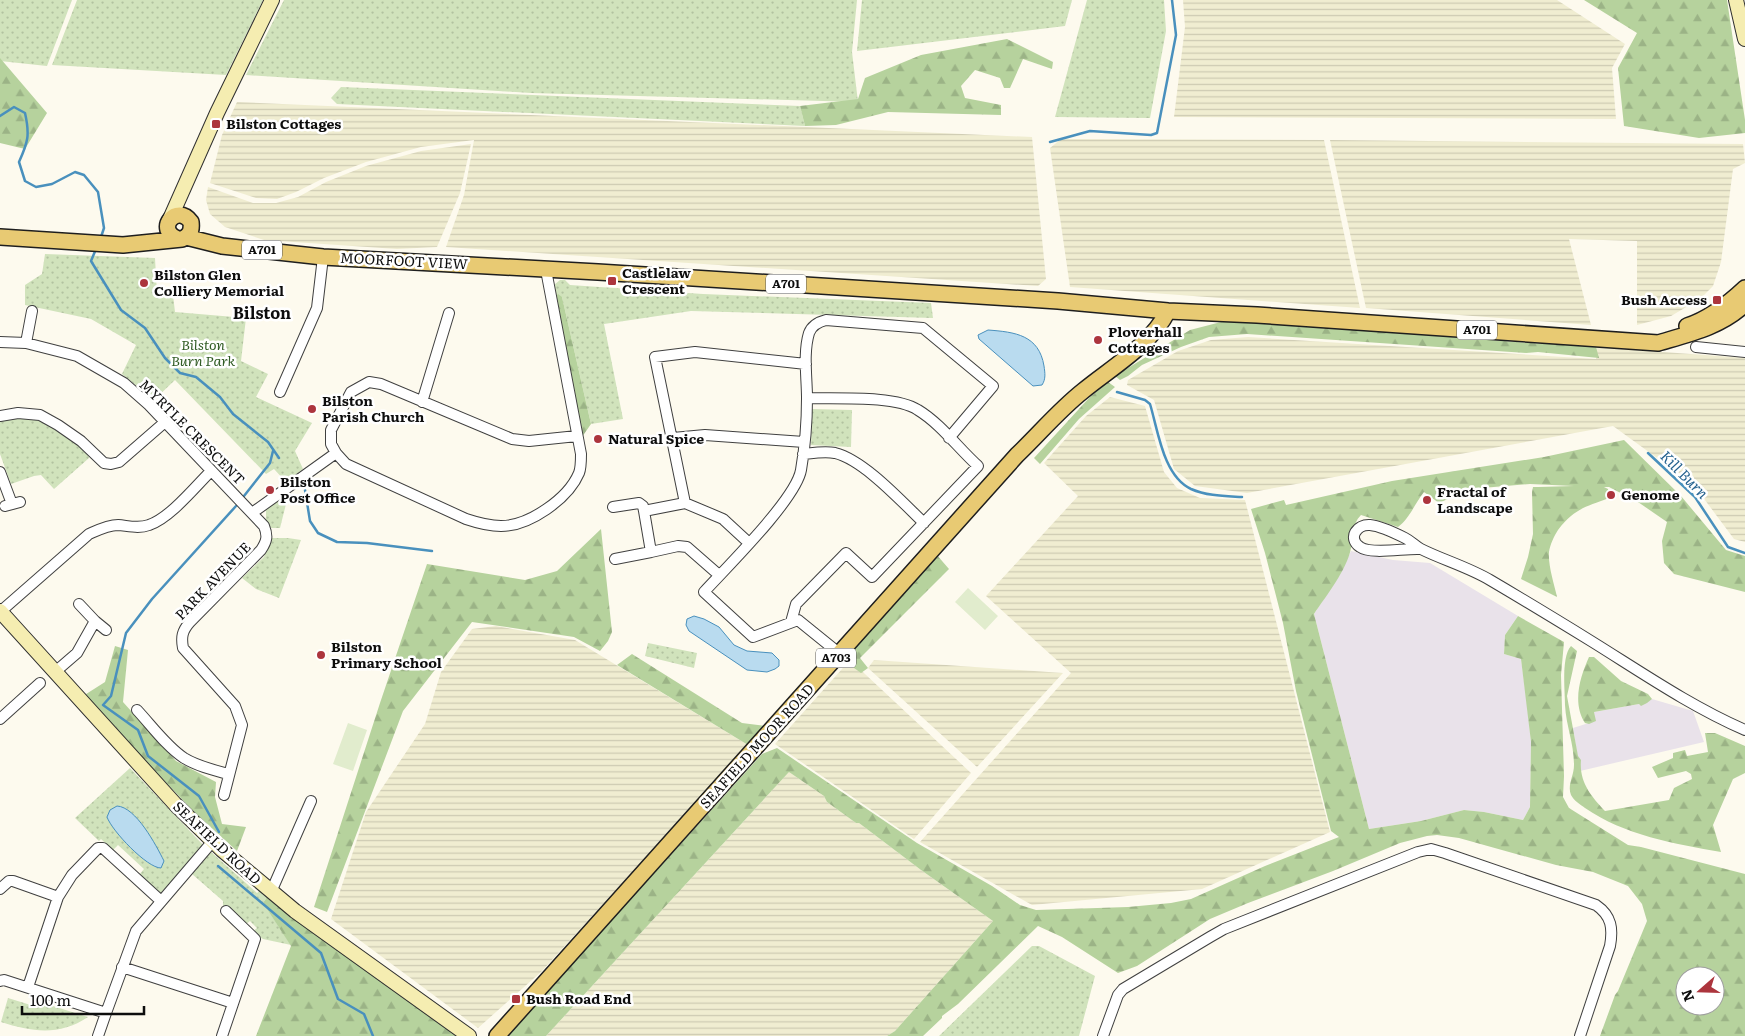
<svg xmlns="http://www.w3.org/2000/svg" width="1745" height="1036" font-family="Literata,serif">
  <defs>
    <pattern id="farmland-rules" width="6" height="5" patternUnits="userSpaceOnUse" patternTransform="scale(1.25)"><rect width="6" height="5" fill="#f0edd1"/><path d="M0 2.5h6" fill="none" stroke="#cdcab2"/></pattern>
    <pattern id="grass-dots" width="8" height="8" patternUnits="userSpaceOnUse" patternTransform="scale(1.25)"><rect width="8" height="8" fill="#d1e3bc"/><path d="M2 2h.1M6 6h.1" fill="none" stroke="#b2c2a0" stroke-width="1.8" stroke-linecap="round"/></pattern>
    <pattern id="forest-firs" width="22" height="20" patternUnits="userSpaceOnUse" patternTransform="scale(1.25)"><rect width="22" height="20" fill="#b6d29d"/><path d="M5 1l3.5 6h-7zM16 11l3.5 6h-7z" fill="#9bb386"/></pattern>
  </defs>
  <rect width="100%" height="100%" fill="#fdfaee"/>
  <path fill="#e9e2ea" d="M1351,551L1393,560L1430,563L1518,616L1505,635L1504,654L1521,659L1527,704L1531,742L1530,807L1523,820L1484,812L1464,810L1421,821L1369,829L1314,614L1339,576Z
    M1652,699L1693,711L1704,742L1580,771L1573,728L1595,721L1594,712L1639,704L1641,705Z"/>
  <path fill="url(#farmland-rules)" d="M1183,0H1557L1625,44L1612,68L1616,119L1174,117L1185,27Z
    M237,102L1032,137L1046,279L1038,286L446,247L464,195L474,140L421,147L366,162L324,178L296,192L277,199L256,198L210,183L222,135Z
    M1061,139L1324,140L1360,308L1070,287L1050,148Z
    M1330,140L1743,144L1745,163L1733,169L1721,262L1713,286L1700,299L1671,316L1637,325V241L1569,239L1591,325L1366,308Z
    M471,144L460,193L437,247L397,249L264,240L225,227L210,214L206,200L208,187L253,203H276L298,197L326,182L366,166L421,151Z
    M1248,337L1596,359V347L1745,358V542L1734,539L1693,484L1613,426L1247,493L1195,486L1174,469L1154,400L1127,385L1128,380L1178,351L1211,340Z
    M1110,397L1145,406L1164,472L1177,488L1200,498L1245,500L1330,832L1202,889L1032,905L920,842L1071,673L986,596L1078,496L1044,463L1086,416Z
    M496,626L575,640L748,745L541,972L478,1028L331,919L366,812L425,724L441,672L472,629Z
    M850,660L971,773L914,839L775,744Z
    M874,660L1063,673L977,767L868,668Z
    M789,772L824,796L827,802L856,823H859L921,870L993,921L903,1022L895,1031L887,1036H546Z"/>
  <path fill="url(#grass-dots)" d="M0,0H72L47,66L0,61Z
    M77,0H263L226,75L52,65Z
    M284,0H857L852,52L858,102L531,93L246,75Z
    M862,0H1072L1065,26L857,51Z
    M1087,0H1164L1166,31L1150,118L1055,117Z
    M341,87L800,106L805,126L337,104L331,98Z
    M45,254L155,258L157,294L173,295L175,312L246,318L241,361L268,374L256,397L312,423L295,451L303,469L286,482L274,469L266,474L175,380L154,400L122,374L136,345L91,319L25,305V285L42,274Z
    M560,280H565L570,285L703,294L931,303L933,318L691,311L604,324L623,419L591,424L562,297L555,298L554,285Z
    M812,409L852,410L851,447L811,445Z
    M18,417L38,419L57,428L88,454L89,458L54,489L41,475L34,476L11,484L0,454V420Z
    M281,498L286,504L280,528H271L266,522V510Z
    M271,538H288L301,540L279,598L256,589L242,578L264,557Z
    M648,643L697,653L694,668L645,656Z
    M130,768L205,847L161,893H158L139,875L144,869L118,845L113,850L101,839L99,841L75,818Z
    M211,852L257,893L260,890L267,897L263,903L291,945L263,939L252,932L257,928L250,921L245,925L223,905V901L192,874Z
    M1032,946H1039L1095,976L1079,1036H939Z
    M8,998L37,1007L40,1002L88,1017C60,1036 32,1032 1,1022Z"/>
  <path fill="url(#forest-firs)" fill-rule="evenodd" d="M1584,0H1727L1745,120V133L1699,138L1624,126L1618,68L1637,33Z
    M1007,39L1053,62L1052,69L1023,59L1010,88H1004L1000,78L975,70L961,86L965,98L1001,105V115L888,112L836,125L805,126L800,106L858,99L865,78L921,55Z
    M0,58L47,113L25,149L0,143Z
    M558,294L562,297L591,424L582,437L555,298Z
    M1262,321L1386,332L1544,344L1565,343L1596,347L1599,358L1538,352L1526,353L1247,334L1209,337L1181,347L1142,365L1128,376L1120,380L1115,376L1190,330L1221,322Z
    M1108,382L1115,387L1079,419L1040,464L1034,458L1089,398Z
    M1624,440L1681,496L1726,550L1745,556V592L1674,574L1664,563L1662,541L1667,522L1638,502L1609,487H1604L1608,489L1609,498C1585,507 1574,509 1558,530C1554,536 1550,545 1549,552C1548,566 1554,583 1557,597L1521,579L1528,557L1533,534L1532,492L1533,487H1538L1574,486L1530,484L1470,489L1439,503L1424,492C1415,503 1410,518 1398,527L1361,515C1351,525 1354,536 1351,548C1347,570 1326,596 1314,614L1369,829L1421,821L1464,810L1484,812L1523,820L1530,807L1531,742L1521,659L1504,654L1505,635L1518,616L1564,642L1561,675L1564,776L1563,797L1569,808L1628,845L1641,847L1745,874V1036H1600L1615,995L1618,991L1647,921L1642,904L1628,886L1593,872L1556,865L1459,838L1437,835L1427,836L1400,843L1333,871L1248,903L1210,919L1137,966L1118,973L1062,937L1038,926L958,1004L942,1016V1018L923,1036H887L895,1031L903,1022L993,921L921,870L859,823H856L827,802L824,796L789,772L546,1036H507L762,754L777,748L917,843L992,886L1020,905L1036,910L1128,907L1171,903L1191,899L1265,866L1339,837L1331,831L1296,691L1283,623L1265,553L1251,509L1284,500L1286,505L1392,481L1544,457ZM1685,976H1715V1006H1685Z
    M601,529L612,632L608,641L600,651L574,637L472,622L403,711L327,912L314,907L380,703L427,564L525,580L557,571Z
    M936,554L949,569L860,658L868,668L861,673L843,660Z
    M115,646L128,650L123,702L176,761L216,782L215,797L222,824L246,827L237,851L198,816L83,696L105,682Z
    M1571,646L1577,651L1567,696L1578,756L1581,760C1579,782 1591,796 1605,811L1669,800L1674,788L1692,779L1691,774L1686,771L1658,778L1652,767L1673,758V753L1685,750L1687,756L1708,752L1705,733H1715L1745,746V773L1733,779L1713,825L1721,852C1675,844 1624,835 1585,808C1580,804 1574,801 1571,795C1567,785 1574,776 1574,765C1574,743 1566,726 1565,705C1565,691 1561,657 1571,646Z
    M632,654L742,723L765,726L748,745L617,665Z
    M1589,657H1594L1621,681L1648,694L1652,699L1647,703L1641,706L1639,704L1594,712L1596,721L1589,724L1585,723C1572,703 1580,677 1589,657Z
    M267,897L460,1036H256L291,946L263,903Z"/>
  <path fill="#e1eccd" d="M968,588L998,616L985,630L955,602Z
    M348,723L367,730L353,771L333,764Z"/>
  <path fill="#b9dbef" stroke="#4990bd" d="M988,330C1015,332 1039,335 1044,366C1045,373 1046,379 1042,385L1033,386L979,339L978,335Z
    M694,616L704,619L719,627L734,645L747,651L772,653L779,660V666L775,669L767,672L747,670L689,631L686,625L687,619Z
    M117,806C136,807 156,845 164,861L161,868C147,868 112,831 107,817L110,810Z"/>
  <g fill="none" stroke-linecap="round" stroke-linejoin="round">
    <path stroke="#4990bd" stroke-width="2.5" d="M0,116L14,107L25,113C30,135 28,142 19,162L25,181L36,187L52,184L75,172L84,175L98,192L104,228L101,237
      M1050,142L1090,131L1151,135L1157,133L1176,35L1172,0
      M96,249L91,261L121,310L145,328L165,358L180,373L196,377L220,397L233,414L268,442L279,458
      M1117,392L1145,400L1150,404C1158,430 1163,476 1191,489C1207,496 1225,496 1242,497
      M1648,453L1695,497L1728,547L1745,553
      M305,490L310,521L318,533L337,542L367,543L432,551
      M244,496L270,463L273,451
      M219,832L199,796L148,756L138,730L103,705L111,696L126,633L152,599L236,506
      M218,866L321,953L338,999L364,1014L373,1036"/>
    <g stroke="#404040" stroke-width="12">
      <path id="street" d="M546,270L581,454C581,460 581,468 579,473C568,499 529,526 501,526C489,526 478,523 466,519L346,464L336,453L331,444V430L351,392L369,382L381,384L512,439L529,441L577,436
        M0,342L26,343L77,356L124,383L149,405L264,526C268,536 267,541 261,550L190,622C182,631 181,637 183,648L235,706L242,725L224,795
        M26,343L32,311
        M1696,347L1745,352
        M280,392L317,308L323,257
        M422,402L449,313
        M0,416L18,413L40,415L58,425L81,441L104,463L111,464L119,462L165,422
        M673,438L705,435L804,442
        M803,454C813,453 825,451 835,453C864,460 902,502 924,523
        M0,472L12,504
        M685,503L655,357L695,352L806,364
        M5,506L20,502
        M613,507L639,503L643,506L644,511
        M252,513L336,453
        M1420,549C1405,548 1371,555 1360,547C1347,538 1357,524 1370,525C1381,526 1395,533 1405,538C1411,541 1415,546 1421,549C1443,560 1468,567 1490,580C1524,600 1557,620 1591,641C1641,672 1690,706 1745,730
        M615,559L651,552
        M719,575L687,547L678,546L651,552L644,511L685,503L723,519L749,543
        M0,612L89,534C98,530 108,525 118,525C129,526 139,529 149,525C170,518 195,487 211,471
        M95,621L106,630
        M791,622L796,604L846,553L872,577L978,466C958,448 941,424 918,410C895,395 836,399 807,398
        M840,654L798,620L753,637L704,592C726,568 796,499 801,470C805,447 807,422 807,398C807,378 803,353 809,333C812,325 818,322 826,320L923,328L993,386L949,438
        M55,672L77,653L95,621L79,604
        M137,710C151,725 167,747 184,758C197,766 213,770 228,774
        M0,719L40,683
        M0,889L9,881H13L58,897
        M271,892L311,801
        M122,967L233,1003
        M0,981L4,980L106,1013L136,931L213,841
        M28,987L58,897L72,875L98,848H103L161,901
        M98,1036L106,1013
        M222,1036L255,939L226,911
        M1103,1036L1118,995L1123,989L1210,937L1224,929L1418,852L1431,849L1445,853L1596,905C1612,916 1613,929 1610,946L1580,1036"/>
    </g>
    <g stroke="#2f2f2f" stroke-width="16">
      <path id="secondary" d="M1736,0L1745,39
        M170,219L217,113L272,0
        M0,611L175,804L222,850L295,911L469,1036"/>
    </g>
    <g stroke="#1e1e1e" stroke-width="18">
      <path id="primary" d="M0,237L123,245L182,239C190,236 192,230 191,222C177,202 154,230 178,239
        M186,237L222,246L323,257L598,272L1058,301L1168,311L1257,315L1658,343C1689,334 1721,327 1745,304
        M1687,326C1709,319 1728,304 1745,288
        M497,1036L1017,455C1039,434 1059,410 1083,391C1112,367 1150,346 1168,311"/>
    </g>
    <use href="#street" stroke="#fff" stroke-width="10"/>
    <use href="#secondary" stroke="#f5edb1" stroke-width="14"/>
    <use href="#primary" stroke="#e8ca73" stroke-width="15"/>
  </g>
  <g fill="#ac353d" stroke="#fff" stroke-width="2">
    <rect x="211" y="119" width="10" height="10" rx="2.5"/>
    <rect x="607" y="276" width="10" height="10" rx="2.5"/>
    <circle cx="144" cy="283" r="5"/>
    <rect x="1712" y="295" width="10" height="10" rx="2.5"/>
    <circle cx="1098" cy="340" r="5"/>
    <circle cx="312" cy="409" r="5"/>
    <circle cx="598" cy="439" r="5"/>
    <circle cx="270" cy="490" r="5"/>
    <circle cx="1611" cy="495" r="5"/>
    <circle cx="1427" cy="500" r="5"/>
    <circle cx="321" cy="655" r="5"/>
    <rect x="511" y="994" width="10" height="10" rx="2.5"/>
  </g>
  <g text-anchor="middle" stroke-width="5" stroke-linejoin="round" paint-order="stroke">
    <g fill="#fff" stroke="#565656" stroke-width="1">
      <rect x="242" y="240.5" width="40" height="19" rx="4"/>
      <rect x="766" y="274.5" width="40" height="19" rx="4"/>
      <rect x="1457" y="320.5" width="40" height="19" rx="4"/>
      <rect x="816" y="648.5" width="40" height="19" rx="4"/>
    </g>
    <g font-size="12" font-weight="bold" fill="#0d0d0d">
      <text x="262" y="254">A701</text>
      <text x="786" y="288">A701</text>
      <text x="1477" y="334">A701</text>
      <text x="836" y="662">A703</text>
    </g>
    <g font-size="14" font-weight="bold" fill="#0d0d0d" stroke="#fff" text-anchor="start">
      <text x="226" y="129">Bilston Cottages</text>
      <text x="622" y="278">Castlelaw<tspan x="622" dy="16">Crescent</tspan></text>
      <text x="154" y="280">Bilston Glen<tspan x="154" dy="16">Colliery Memorial</tspan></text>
      <text x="1707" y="305" text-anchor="end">Bush Access</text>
      <text x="1108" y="337">Ploverhall<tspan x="1108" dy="16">Cottages</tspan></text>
      <text x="322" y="406">Bilston<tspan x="322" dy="16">Parish Church</tspan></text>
      <text x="608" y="444">Natural Spice</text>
      <text x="280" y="487">Bilston<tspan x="280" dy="16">Post Office</tspan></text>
      <text x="1437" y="497">Fractal of<tspan x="1437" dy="16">Landscape</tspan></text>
      <text x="1621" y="500">Genome</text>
      <text x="331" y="652">Bilston<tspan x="331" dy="16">Primary School</tspan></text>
      <text x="526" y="1004">Bush Road End</text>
    </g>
    <g font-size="14" fill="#0d0d0d" stroke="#fff">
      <text transform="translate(404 261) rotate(3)" y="5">MOORFOOT VIEW</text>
      <text transform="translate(192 432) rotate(45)" y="5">MYRTLE CRESCENT</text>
      <text transform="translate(213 581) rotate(-46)" y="5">PARK AVENUE</text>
      <text transform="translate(757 746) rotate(-48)" y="5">SEAFIELD MOOR ROAD</text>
      <text transform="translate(217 843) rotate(43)" y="5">SEAFIELD ROAD</text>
    </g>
    <g font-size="14" font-style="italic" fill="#315c25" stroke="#fff">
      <text x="203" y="350">Bilston<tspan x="203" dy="16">Burn Park</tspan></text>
    </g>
    <g font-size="15" font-style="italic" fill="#25628f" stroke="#fff">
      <text transform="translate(1684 475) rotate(45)" y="5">Kill Burn</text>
    </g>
    <g font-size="16" font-weight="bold" fill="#0d0d0d" stroke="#fff">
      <text x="262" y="319">Bilston</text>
    </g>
  </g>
  <g transform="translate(1700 991) rotate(250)"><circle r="24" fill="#ffffff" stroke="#9e9e9e"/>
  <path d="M0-4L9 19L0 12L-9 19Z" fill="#ac353d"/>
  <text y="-8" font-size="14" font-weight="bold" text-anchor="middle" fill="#0d0d0d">N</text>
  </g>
  <path d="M22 1006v8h122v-8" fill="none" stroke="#0d0d0d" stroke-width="2.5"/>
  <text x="30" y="1006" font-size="15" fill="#0d0d0d" stroke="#ffffff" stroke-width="4" paint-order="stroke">100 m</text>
</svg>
